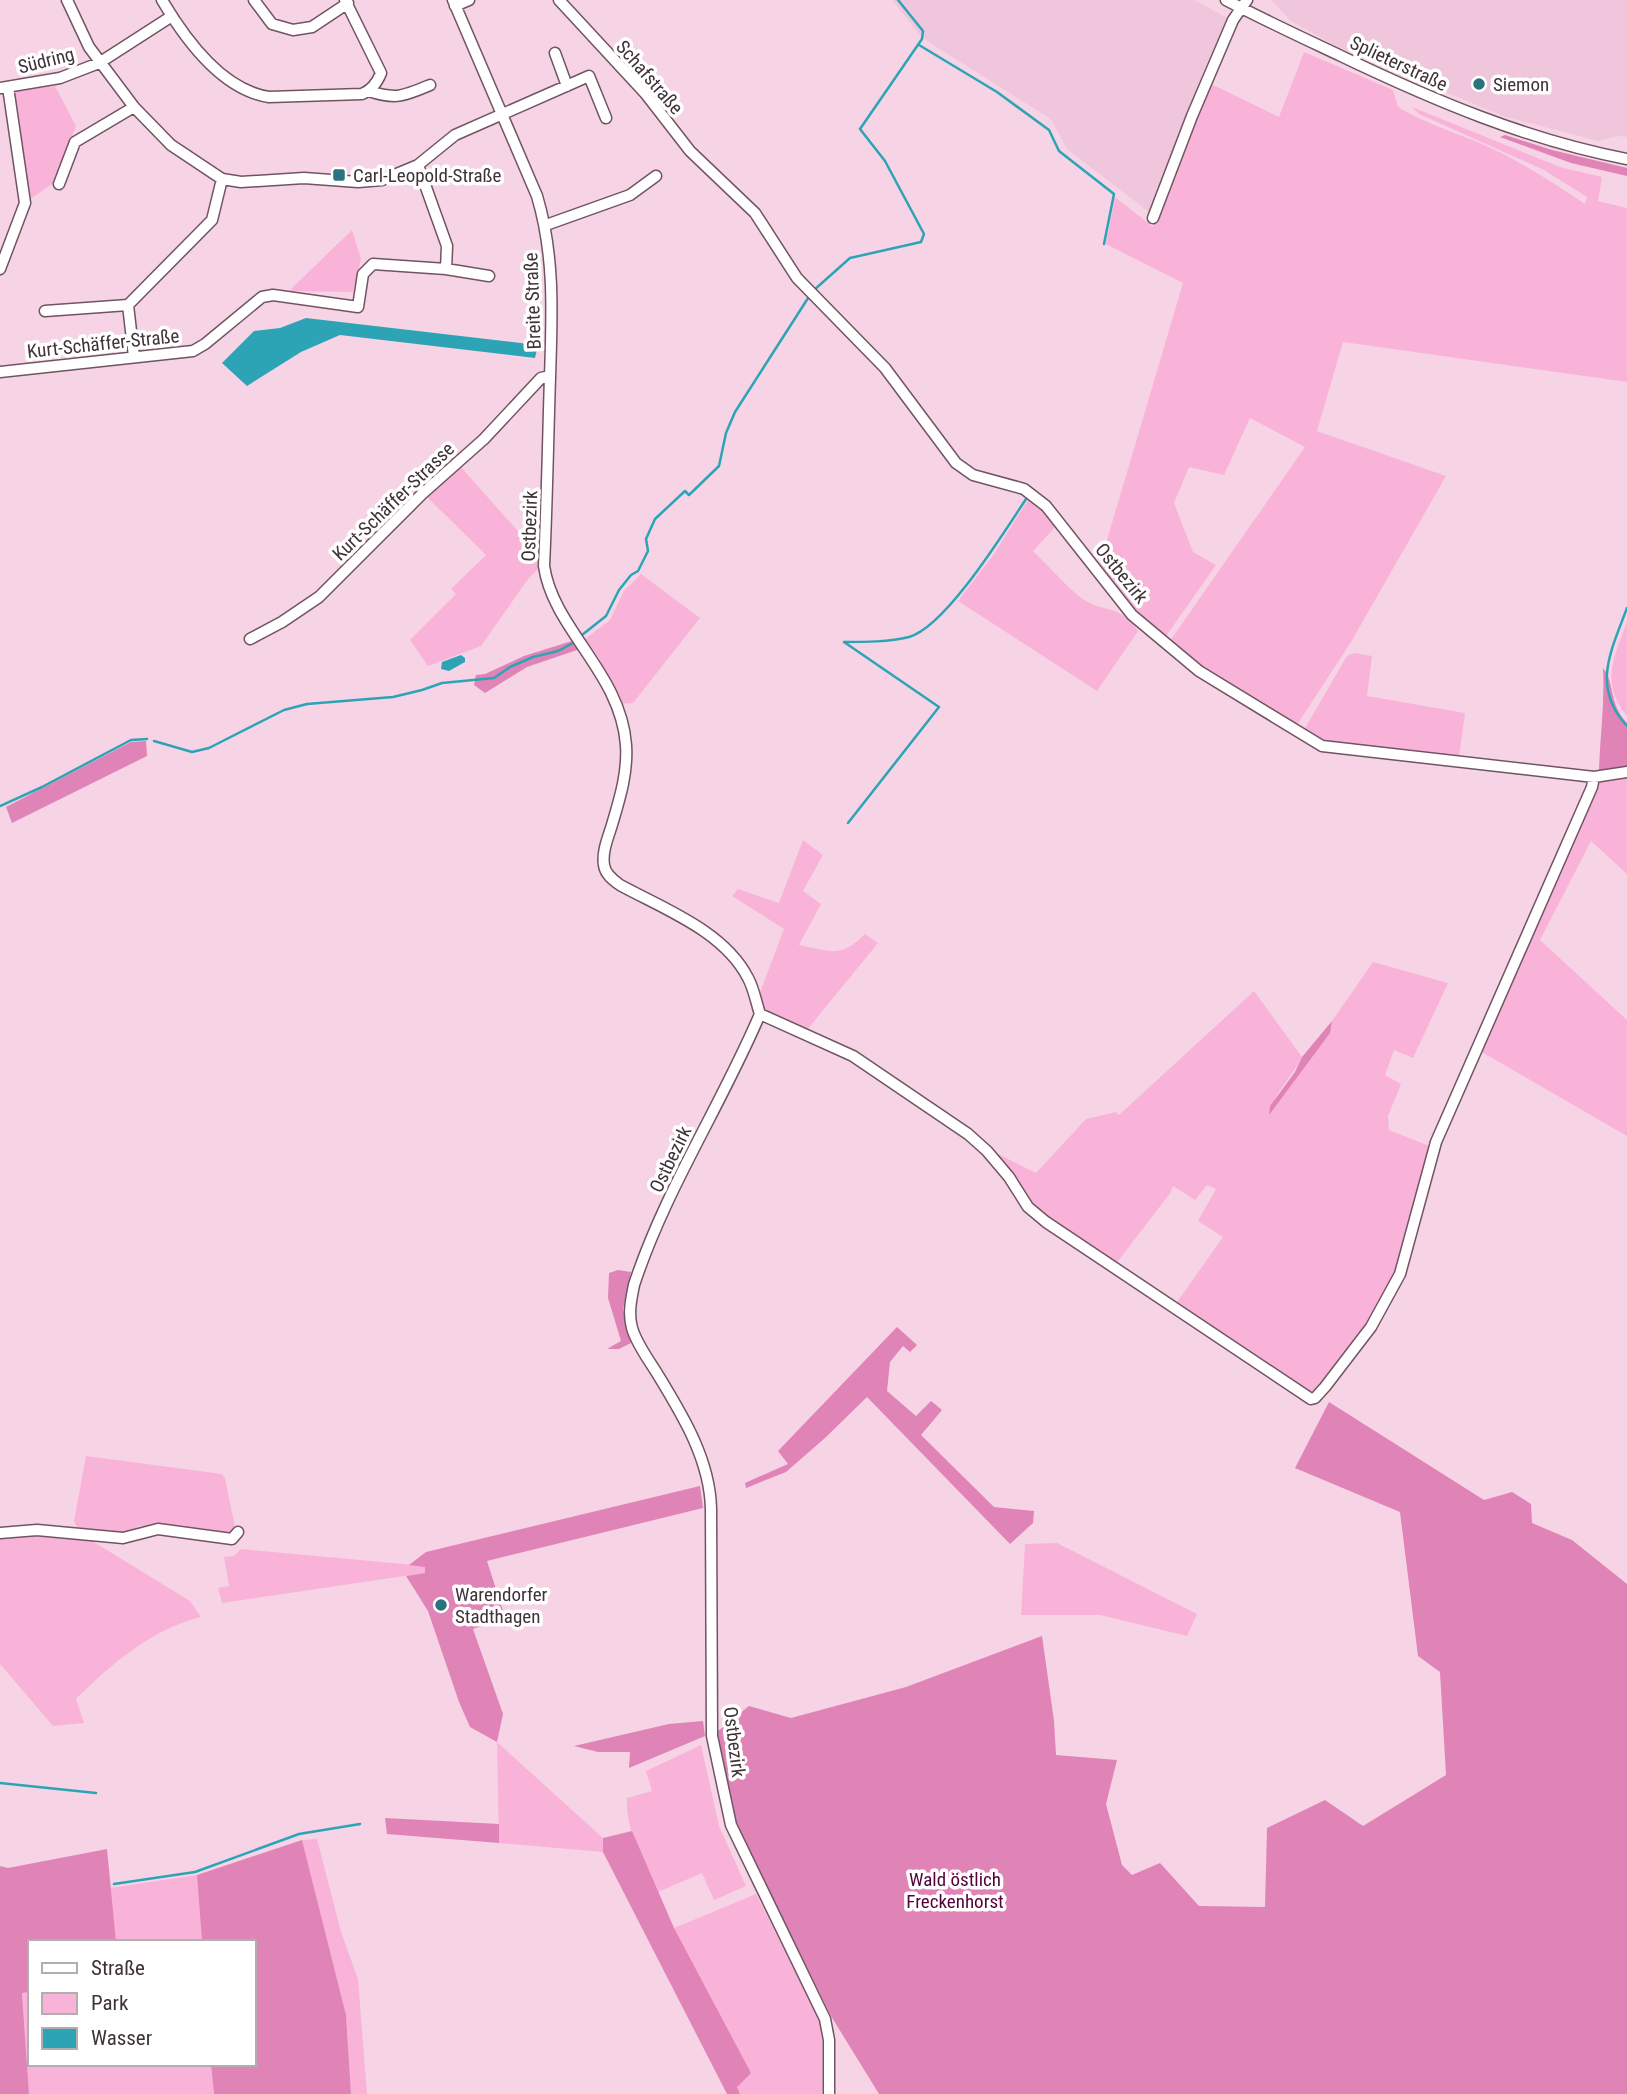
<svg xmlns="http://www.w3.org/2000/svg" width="1627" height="2094" font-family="'Roboto Condensed',sans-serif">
  <rect width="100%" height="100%" fill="#f6d4e5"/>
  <path fill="#efc6db" d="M892,0H1195L1227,18L1205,67L1149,212L1067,149L1051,119L930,43L920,35Z
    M1271,0H1627V137L1617,136L1598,141L1503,116L1338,47L1291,21Z"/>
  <path fill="#fab3d8" d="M1304,52L1393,90L1398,107C1424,123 1454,132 1482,144C1519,160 1552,182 1585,204L1587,197L1544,170L1419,114L1412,107L1560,167L1602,177L1598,201L1627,208V382L1343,342L1317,431L1446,476L1351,642L1297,725L1200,666L1170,641L1305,447L1250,418L1224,475L1189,467L1174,503L1193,552L1216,565L1164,639L1134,613L1099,567L1183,283L1106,244L1115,197L1153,227L1211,84L1279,117Z
    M55,86L76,126L55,182L29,200L12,92Z
    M352,230L361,259L353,292L289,291Z
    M459,465L541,557L539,568L528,579L481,646L428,666L410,640L456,594L451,589L486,555L425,495Z
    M1029,498L1057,525L1033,551C1045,562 1074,595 1086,601C1108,613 1120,605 1138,631L1097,691L958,601L994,554Z
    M641,574L700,618L633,703L620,704L599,658L585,639L610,620L624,591Z
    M1627,621V716C1599,682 1615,657 1627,621Z
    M1354,653L1372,656L1367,696L1465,713L1459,757L1325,742L1305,728L1347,656Z
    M1627,777V874L1591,841L1540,940L1627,1020V1136L1480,1051L1598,781Z
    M803,840L823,855L803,891L821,904L799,945C831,951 840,959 865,934L878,943L807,1030L763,1011L759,995L784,929L732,896L738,889L779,903Z
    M1373,962L1448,983L1413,1058L1394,1050L1385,1075L1401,1084L1388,1116L1389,1130L1432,1147L1398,1272L1375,1315L1316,1390L1307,1392L1175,1305L1223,1237L1198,1221L1216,1189L1207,1185L1195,1200L1173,1186L1171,1192L1115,1265L1033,1208L1029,1197L990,1150L1036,1173L1086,1119L1116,1112L1119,1115L1254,991L1302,1057C1294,1074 1271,1097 1270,1113L1329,1033L1332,1021Z
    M86,1456L222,1474L225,1478L235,1527L233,1533L229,1537L158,1526H138C124,1539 93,1533 77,1527L74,1521Z
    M36,1534L89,1539L190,1601L201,1617C152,1629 111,1664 76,1699L84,1723L53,1726L0,1664V1538Z
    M1057,1543L1197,1614L1187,1636L1100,1615H1021L1025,1544Z
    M241,1549L425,1566V1573L222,1603L218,1588L229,1586L224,1557L234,1556Z
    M497,1742L603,1838V1852L499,1843Z
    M701,1745L719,1826L746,1886L714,1900L702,1873L658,1892C645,1862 625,1831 627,1798L652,1791L646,1771Z
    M317,1839L341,1932L358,1979L367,2094H351L346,2015L302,1840Z
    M197,1875L202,1942H116L110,1888Z
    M756,1894L820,2021L822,2041V2094H740L674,1928Z
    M30,1992V2064H211L214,2094H29L22,1993Z"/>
  <path fill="#e083b6" d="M1505,135L1552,150L1627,168V176L1571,163L1500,137Z
    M575,640L580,649L527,667L485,693L474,685L476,675L485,674L524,656Z
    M1603,668C1615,682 1608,703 1627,723V766L1599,770C1600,736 1605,702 1603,668Z
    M146,741L147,756L12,823L6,807L131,742Z
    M1332,1021L1330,1033L1269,1115L1270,1106L1295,1072L1302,1057Z
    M618,1270L631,1272L623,1309L631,1343L619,1349H607L621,1341L608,1298L609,1273Z
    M897,1327L917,1345L910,1352L903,1346L890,1362L887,1391L916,1416L931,1401L942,1410L921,1435L994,1507L1034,1511L1033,1523L1010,1544L867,1397L825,1438L786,1472L746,1488L745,1483L788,1464L778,1451Z
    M1329,1402L1484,1500L1512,1492L1531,1504L1532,1523L1572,1540L1627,1584V2094H879L831,2016L736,1824L717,1732L749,1706L791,1718L906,1687L1042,1636L1054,1721L1056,1755L1117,1760L1106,1804L1122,1865L1132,1875L1160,1863L1199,1906L1265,1907L1267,1828L1325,1800L1363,1826L1446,1775L1440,1672L1418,1656L1400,1512L1295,1468Z
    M700,1486L703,1508L487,1561L505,1617L473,1629L503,1714L497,1742L470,1727L459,1702L428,1611L406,1576L425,1573V1567L409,1565L426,1552Z
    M703,1721L705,1736L629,1768L630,1752H598L574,1746L669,1724Z
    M385,1818L499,1824V1843L387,1834Z
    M632,1831L674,1928L751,2073L737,2087L740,2094H727L603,1852V1838Z
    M302,1840L346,2015L351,2094H214L211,2064H254V1942H202L197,1875Z
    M107,1849L116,1942H30V1992L22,1993L29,2094H0V1866L8,1868Z"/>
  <path fill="#2da4b6" d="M306,318L538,345L535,358L340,335L301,352L247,386L222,363L254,331L280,328Z
    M461,655L465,658V662L449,671L441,669L442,662Z"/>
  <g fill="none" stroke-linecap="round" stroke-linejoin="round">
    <path stroke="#2da4b6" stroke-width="2.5" d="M919,45L997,92L1049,130L1059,151L1114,194L1104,244
      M814,290L850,258L921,242L924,234L885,161L860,129L922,39L923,31L898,0
      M1627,608C1611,651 1591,687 1627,726
      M582,635L606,616L619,590L631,575L638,571L648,551L646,539L655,519L685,491L689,495L719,466L726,433L735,412L810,295
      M844,642L939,707L848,823
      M844,642C865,642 889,642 909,637C946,627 1006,529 1028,496
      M154,741L192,752L209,748L284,710L307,704L393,697L422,690L442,683L494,678L510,667L533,657L558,651L575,642
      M0,806L42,787L131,740L147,739
      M0,1783L96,1793
      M114,1884L195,1872L299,1834L360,1824"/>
    <g stroke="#705462" stroke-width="13">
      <path id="minor" d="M67,0L89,47L134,107L171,145L222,179L241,182L304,178L358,182L382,180L418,165L455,135L589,76L606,118
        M162,0C185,39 222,90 269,97L362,94C372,90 377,83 381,73L345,0
        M254,0L272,24L293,30L312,27L348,3
        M453,0L537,196C555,256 552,315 550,377C548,440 547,503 544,566C553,629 621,673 626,745C628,774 619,801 611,828C607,840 602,853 604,865C605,874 613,880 620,885C664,909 724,931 748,978C754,989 756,1002 760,1014C721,1106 665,1190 634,1285C631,1300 628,1313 632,1328C637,1345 649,1360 658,1375C683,1416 710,1460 711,1509L712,1736L731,1825L825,2019L829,2040V2094
        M559,0L645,93L690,151L755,213L797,278L885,368L956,463L973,475L1024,489L1046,506L1132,615L1199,671L1322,746L1594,777L1627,772
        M1226,0C1264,20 1303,38 1341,56C1433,100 1527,140 1627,159
        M455,6L469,0
        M555,53L567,86
        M0,88L60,78L99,63L172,16
        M369,91C396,100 404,96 430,85
        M59,184L75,142L134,107
        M1153,218L1192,116L1233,20L1247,0
        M546,225L630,195L656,176
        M0,269L25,203L8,87
        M446,269L489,276
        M128,305L134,357
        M45,311L128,305L212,220L222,179
        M0,372L193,351L205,344L262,297L273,295L358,307L363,274L373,264L446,269L447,246L418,165
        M250,639L282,622L319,597L422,494L484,439L541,378L550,376
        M760,1014L853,1056L968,1134L987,1151L1009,1177L1028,1207L1046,1222L1311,1399L1315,1398L1325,1387L1371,1327L1400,1274L1436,1142L1592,787L1594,777
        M0,1533L37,1530L123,1538L158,1529L232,1539L238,1532"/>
    </g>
    <use href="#minor" stroke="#fff" stroke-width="10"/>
  </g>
  <g fill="#2b737e" stroke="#fff" stroke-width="2.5">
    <circle cx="1479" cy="84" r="7"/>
    <rect x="332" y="168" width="14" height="14" rx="3.5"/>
    <circle cx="441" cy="1605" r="7"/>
  </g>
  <g text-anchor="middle" stroke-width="7" stroke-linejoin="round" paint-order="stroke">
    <g font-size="19" fill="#3f3238" stroke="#fff">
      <text transform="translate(46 60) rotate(-14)" y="7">Südring</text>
      <text transform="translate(1399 63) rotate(25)" y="7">Splieterstraße</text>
      <text transform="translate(650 77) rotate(49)" y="7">Schafstraße</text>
      <text transform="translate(532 301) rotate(-92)" y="7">Breite Straße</text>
      <text transform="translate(103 343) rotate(-6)" y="7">Kurt-Schäffer-Straße</text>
      <text transform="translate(393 501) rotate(-44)" y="7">Kurt-Schäffer-Strasse</text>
      <text transform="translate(529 526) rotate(-88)" y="7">Ostbezirk</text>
      <text transform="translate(1122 573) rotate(51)" y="7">Ostbezirk</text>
      <text transform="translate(670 1159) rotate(-64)" y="7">Ostbezirk</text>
      <text transform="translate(735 1742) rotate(83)" y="7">Ostbezirk</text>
    </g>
    <g font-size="19" fill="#3f3238" stroke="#fff" text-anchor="start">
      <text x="1493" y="91">Siemon</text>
      <text x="353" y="182">Carl-Leopold-Straße</text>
      <text x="455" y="1601">Warendorfer<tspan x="455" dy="22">Stadthagen</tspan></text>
    </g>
    <g font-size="19" fill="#540039" stroke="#fff">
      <text x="955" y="1886">Wald östlich<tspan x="955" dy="22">Freckenhorst</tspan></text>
    </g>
  </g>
  <rect x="28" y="1940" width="228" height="126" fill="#ffffff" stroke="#b2adaf" stroke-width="2"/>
  <rect x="42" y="1963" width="35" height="10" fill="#ffffff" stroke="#b2adaf" stroke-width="2"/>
  <text x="91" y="1975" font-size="21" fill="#3f3238">Straße</text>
  <rect x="42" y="1993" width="35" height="21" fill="#fab3d8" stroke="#b2adaf" stroke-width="2"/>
  <text x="91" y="2010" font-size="21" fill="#3f3238">Park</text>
  <rect x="42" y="2028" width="35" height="21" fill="#2da4b6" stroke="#b2adaf" stroke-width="2"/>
  <text x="91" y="2045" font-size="21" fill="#3f3238">Wasser</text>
</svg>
